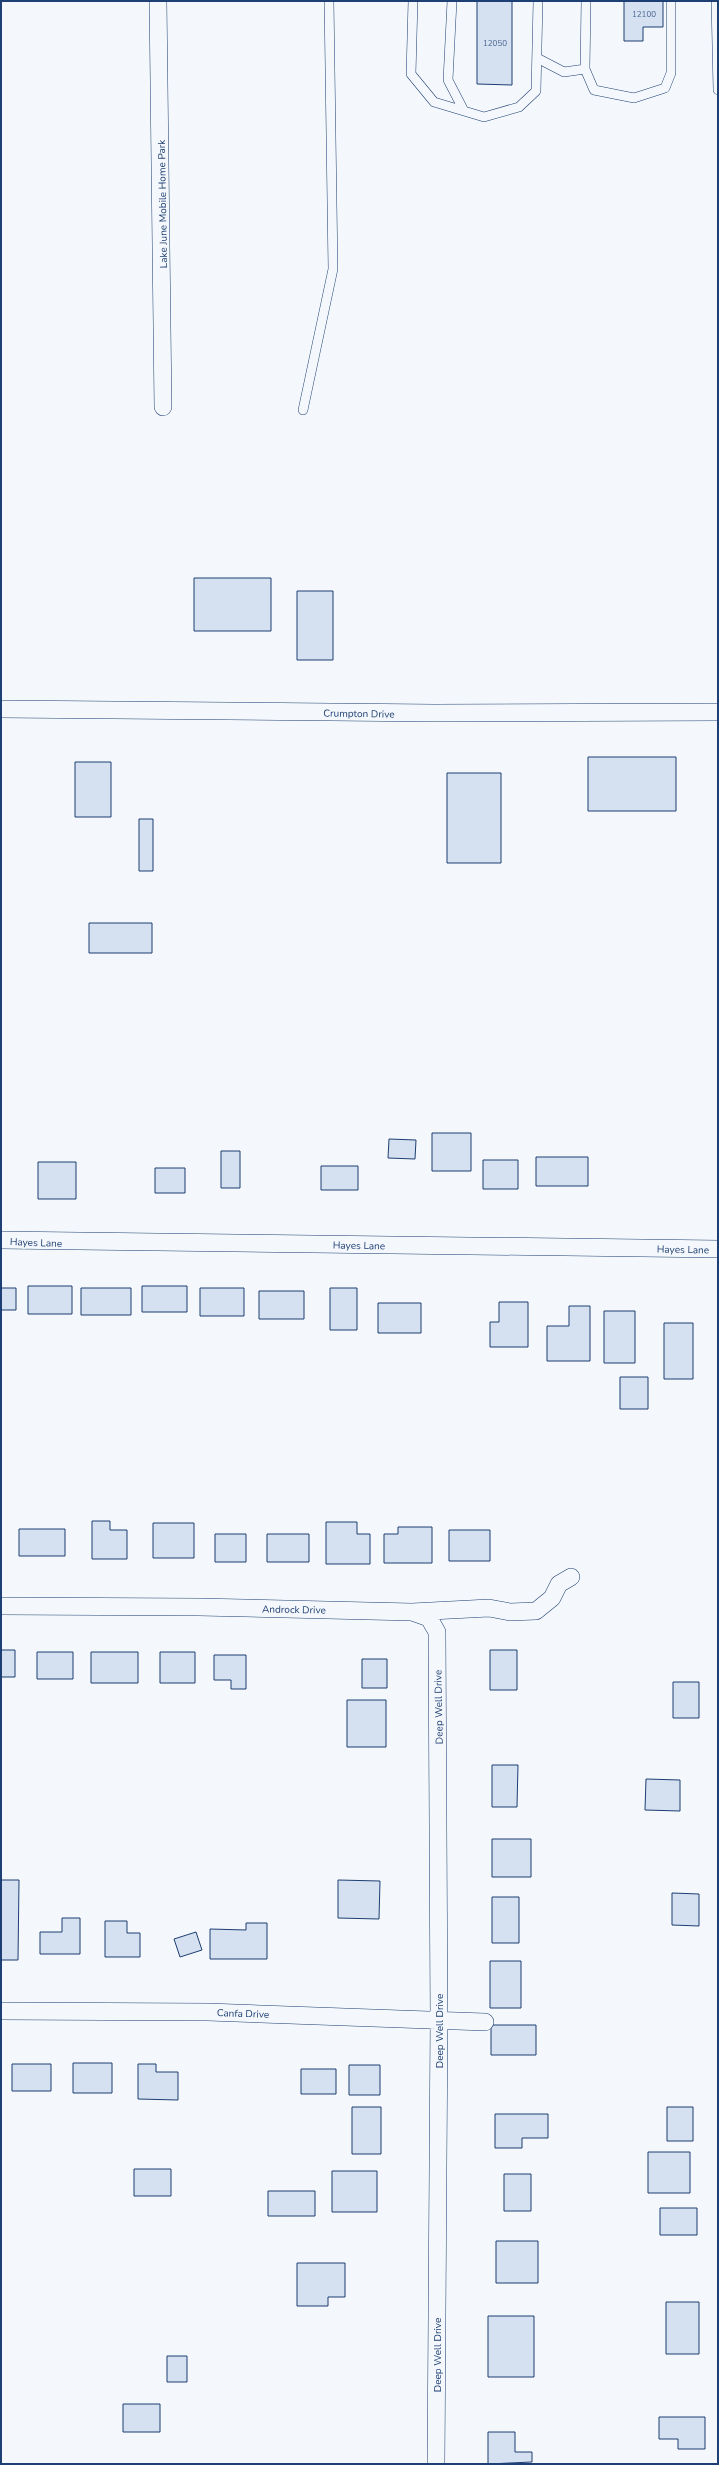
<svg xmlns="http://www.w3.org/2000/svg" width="719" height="2465" font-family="'Nunito Sans',sans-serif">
  <rect width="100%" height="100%" fill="#f4f7fb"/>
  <path fill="#d5e0f0" stroke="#1d3f73" d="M477,1H512V85L477,84Z
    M624,1H663V27H643V41H624Z
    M194,578H271V631H194Z
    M297,591H333V660H297Z
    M588,757H676V811H588Z
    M75,762H111V817H75Z
    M447,773H501V863H447Z
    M139,819H153V871H139Z
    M89,923H152V953H89Z
    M432,1133H471V1171H432Z
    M389,1139L416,1140L415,1159L388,1158Z
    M221,1151H240V1188H221Z
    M536,1157H588V1186H536Z
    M483,1160H518V1189H483Z
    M38,1162H76V1199H38Z
    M321,1166H358V1190H321Z
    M155,1168H185V1193H155Z
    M28,1286H72V1314H28Z
    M142,1286H187V1312H142Z
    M1,1288H16V1310H1Z
    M81,1288H131V1315H81Z
    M200,1288H244V1316H200Z
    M330,1288H357V1330H330Z
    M259,1291H304V1319H259Z
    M499,1302H528V1347H490V1322H499Z
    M378,1303H421V1333H378Z
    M569,1306H590V1361H547V1326H569Z
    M604,1311H635V1363H604Z
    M664,1323H693V1379H664Z
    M620,1377H648V1409H620Z
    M92,1521H110V1530H127V1559H92Z
    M326,1522H357V1534H370V1564H326Z
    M153,1523H194V1558H153Z
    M398,1527H432V1563H384V1534H398Z
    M19,1529H65V1556H19Z
    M449,1530H490V1561H449Z
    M215,1534H246V1562H215Z
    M267,1534H309V1562H267Z
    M1,1650H15V1677H1Z
    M490,1650H517V1690H490Z
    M37,1652H73V1679H37Z
    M91,1652H138V1683H91Z
    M160,1652H195V1683H160Z
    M214,1655H246V1689H231V1680H214Z
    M362,1659H387V1688H362Z
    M673,1682H699V1718H673Z
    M347,1700H386V1747H347Z
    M492,1765H518L517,1807H492Z
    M646,1779L680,1780V1811L645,1810Z
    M492,1839H531V1877H492Z
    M1,1880H19L18,1960H1Z
    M338,1880L380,1881L379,1919L338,1918Z
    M672,1893L699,1894V1926L672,1925Z
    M492,1897H519V1943H492Z
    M62,1918H80V1954H40V1932H62Z
    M105,1921H127V1933H140V1957H105Z
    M246,1923H267V1959H210V1929L246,1930Z
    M196,1932L202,1950L180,1957L174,1939Z
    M490,1961H521V2008H490Z
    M491,2025H536V2055H491Z
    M73,2063H112V2093H73Z
    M12,2064H51V2091H12Z
    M138,2064H156V2072H178V2100L138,2099Z
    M349,2065H380V2095H349Z
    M301,2069H336V2094H301Z
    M352,2107H381V2154H352Z
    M667,2107H693V2141H667Z
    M495,2114H548V2138H522V2148H495Z
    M648,2152H690V2193H648Z
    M134,2169H171V2196H134Z
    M332,2171H377V2212H332Z
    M504,2174H531V2211H504Z
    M268,2191H315V2216H268Z
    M660,2208H697V2235H660Z
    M496,2241H538V2283H496Z
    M297,2263H345V2297H328V2306H297Z
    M666,2302H699V2354H666Z
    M488,2316H534V2377H488Z
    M167,2356H187V2382H167Z
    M123,2404H160V2432H123Z
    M659,2417H705V2449H678V2439H659Z
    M488,2432H515V2452H532V2462L488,2464Z"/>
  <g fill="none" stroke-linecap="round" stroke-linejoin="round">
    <g stroke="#1d3f73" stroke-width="10">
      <path id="lane" d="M413,1L411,74L434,102L484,117L519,107L536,91L538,1
        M452,1L448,80L464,111
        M716,1L718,90
        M537,58L564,72L585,69L594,90L634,98L665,88L671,73V1
        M585,69L586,1
        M303,410L333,269L329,1"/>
    </g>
    <g stroke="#1d3f73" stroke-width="18">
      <path id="street" d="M158,1L163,407
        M1,709L434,713L718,712
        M1,1240L718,1249
        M1,1606L199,1607L412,1612L489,1608L510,1612L536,1611L552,1598L559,1584L571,1577
        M412,1612L429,1618L437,1632L439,2019L436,2464
        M1,2011L208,2012L485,2022"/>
    </g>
    <use href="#lane" stroke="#f4f7fb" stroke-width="9"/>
    <use href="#street" stroke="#f4f7fb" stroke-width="17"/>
  </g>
  <g text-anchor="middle" stroke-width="3" stroke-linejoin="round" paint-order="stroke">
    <g font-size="8" fill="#4b6792">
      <text x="644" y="17">12100</text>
      <text x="495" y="46">12050</text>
    </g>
    <g font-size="10" fill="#1d3f73" stroke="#f4f7fb">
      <text transform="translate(162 204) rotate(-91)" y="4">Lake June Mobile Home Park</text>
      <text transform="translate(359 713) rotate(1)" y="4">Crumpton Drive</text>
      <text transform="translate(36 1242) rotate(2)" y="4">Hayes Lane</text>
      <text transform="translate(359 1245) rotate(1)" y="4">Hayes Lane</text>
      <text transform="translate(683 1249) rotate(1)" y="4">Hayes Lane</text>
      <text transform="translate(294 1609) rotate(1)" y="4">Androck Drive</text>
      <text transform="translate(438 1707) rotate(-91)" y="4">Deep Well Drive</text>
      <text transform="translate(243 2013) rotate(2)" y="4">Canfa Drive</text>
      <text transform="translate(439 2031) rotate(-90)" y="4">Deep Well Drive</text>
      <text transform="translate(437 2355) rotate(-90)" y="4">Deep Well Drive</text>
    </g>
  </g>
  <rect width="719" height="2465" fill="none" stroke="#1d3f73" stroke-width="4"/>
</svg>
